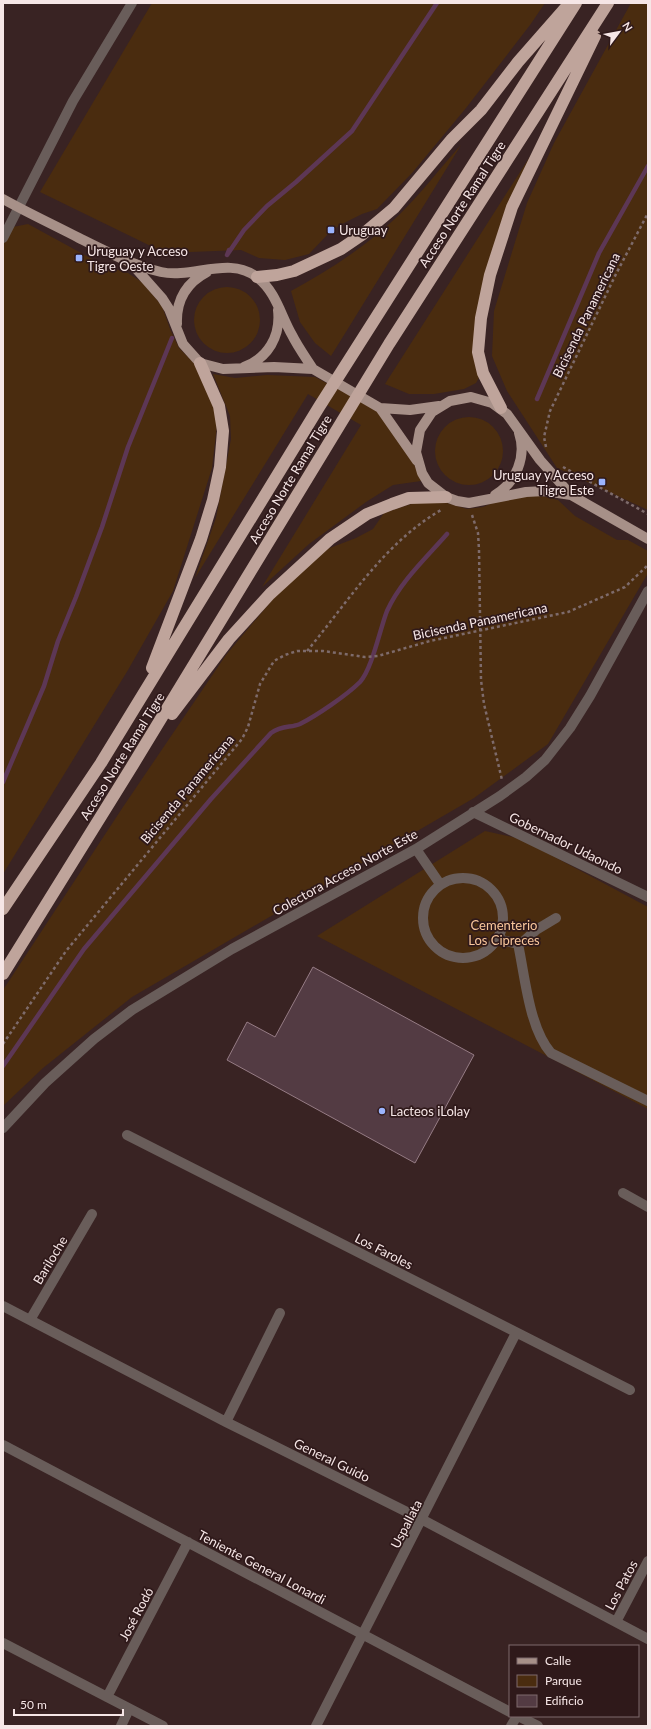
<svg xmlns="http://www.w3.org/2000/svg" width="651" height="1729" font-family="Lato,sans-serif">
  <rect width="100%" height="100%" fill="#392323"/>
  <path fill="#4a2c0f" d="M152,3H545L530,25L466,108L412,173L377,209L362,214L340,225L329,233L309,254L285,260L259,258L241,250L165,253L40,192Z
    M631,3H648V510L557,468L507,391L492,356L494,311L527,203L554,143Z
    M543,136L489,269L480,376L476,383L464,389L434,394H409L385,384Z
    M461,145L349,327L331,356L315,343L300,322L291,291C330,270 366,246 398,216C421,194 440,168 461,145Z
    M28,224L105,266L128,273L143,283L162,306L170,329L179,348L197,366L218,416L212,468L173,591L128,670L3,874V244L13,227Z
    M194 320a33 33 0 1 1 66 0a33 33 0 1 1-66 0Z
    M213,374L235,378L267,375L315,377L367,404L377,411L393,431L415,466L421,481L393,485L366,502L309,544L262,587L361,425L308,394L195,578L216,518L231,439L230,416Z
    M435 451a34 34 0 1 1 68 0a34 34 0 1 1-68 0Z
    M534,494L558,500L575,516L617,540H628L648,551V573L548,744L474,798L132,997L43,1068L3,1106V990L123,807L226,655L273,599L322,551L356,538L373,529L384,513L420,501L444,502L467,509L483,507L502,499Z
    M485,831L521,839L648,907V1109L317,936Z"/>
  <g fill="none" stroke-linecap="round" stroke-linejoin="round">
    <path stroke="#5d3755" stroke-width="4.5" d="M229,250L227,255L244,230L267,206L296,182L352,131L437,3
      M537,399L599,253L648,166
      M3,782L44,686L58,641L76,597L102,527L128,447L172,338
      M3,1066L84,949L211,799L271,733C282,725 291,728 300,724C316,716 347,695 360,682C372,669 380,629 387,611C400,582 426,558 447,534"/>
  </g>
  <path fill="#533b43" stroke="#967c85" d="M313,967L474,1055L415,1163L227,1060L247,1022L275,1037Z"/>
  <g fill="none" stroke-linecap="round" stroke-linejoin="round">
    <path stroke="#7e6b6b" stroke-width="2.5" stroke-dasharray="3 3" stroke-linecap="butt" d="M546,447L544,437L550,411L616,274L648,213
      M563,467L648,514
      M472,515L478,533L479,550L481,680L484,704L502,780
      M307,651C348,602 384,543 441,510
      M3,1044L66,951L242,739L248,727L260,684L274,661L285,655L297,651H323L365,657L378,656L430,641L568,612L625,587L648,565"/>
    <path stroke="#695d5a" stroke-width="10" d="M3,238L73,101L132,3
      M473,812L648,897
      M416,849L440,884
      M423 918a40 40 0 1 1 80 0a40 40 0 1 1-80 0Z
      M498,939L514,943L523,942L536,930L556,918
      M518,944C525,976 529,1028 551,1053L648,1101
      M3,1128L45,1083L94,1039L132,1010L232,949L416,849L500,796L526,777L545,760L570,728L590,696L648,591
      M127,1135L630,1390
      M623,1193L648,1207
      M3,1306L226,1422L423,1520L648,1639
      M30,1320L92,1214
      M226,1422L280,1313
      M3,1445L510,1712
      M616,1622L648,1561
      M3,1643L163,1726
      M107,1697L188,1542
      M518,1716L538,1726
      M121,1726L129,1709
      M316,1726L516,1333
      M511,1726L517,1716"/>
    <path stroke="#a79088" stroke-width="10" d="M3,199C28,213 54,225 79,238C105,251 132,265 161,272C193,279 230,255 258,278C276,292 281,316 292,335C298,347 306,358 313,369
      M131,263L162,298L169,309L183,344L200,363L223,369L274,367L313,369L380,408L417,461
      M177,324C176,301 186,283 207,272
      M244,367C268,358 281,336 278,310
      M380,408L410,410L439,406
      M495,495C516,482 527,457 519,433
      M571,495L545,491L526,492L469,503L457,501L446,497L428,483L422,473L416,452L420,430L432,412L450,401L471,397L492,403L507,414L540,460L571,495L648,539"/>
    <path stroke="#bfa49b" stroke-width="12" d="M257,277L277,275L294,271L341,249L363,234L394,208L451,140L481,110L518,62L568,5
      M501,408L483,373L478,352L481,318L490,275L512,207L595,36
      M152,668L201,539L213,500L220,467L223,431L219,406L200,363
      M172,714L229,639L270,594L330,539L367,514L392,504L409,498L446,497
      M3,909L101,763L319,407L576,3
      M3,974L134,763L389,344L608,3"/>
  </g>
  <g fill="#9bb4fd" stroke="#2f191a" stroke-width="1.5">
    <rect x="327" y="226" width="8" height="8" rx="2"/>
    <rect x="75" y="254" width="8" height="8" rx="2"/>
    <rect x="598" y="478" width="8" height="8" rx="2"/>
    <circle cx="382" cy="1111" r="4"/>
  </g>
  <g text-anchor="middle" stroke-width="3.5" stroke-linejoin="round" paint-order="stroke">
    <g font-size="13" fill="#f6e6e6" stroke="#2f191a">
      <text transform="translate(462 204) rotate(-57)" y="5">Acceso Norte Ramal Tigre</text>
      <text transform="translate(586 315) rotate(-64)" y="5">Bicisenda Panamericana</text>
      <text transform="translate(290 479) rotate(-59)" y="5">Acceso Norte Ramal Tigre</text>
      <text transform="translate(480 621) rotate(-12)" y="5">Bicisenda Panamericana</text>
      <text transform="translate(122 756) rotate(-58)" y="5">Acceso Norte Ramal Tigre</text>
      <text transform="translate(187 789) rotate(-50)" y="5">Bicisenda Panamericana</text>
      <text transform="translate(566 843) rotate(26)" y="5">Gobernador Udaondo</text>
      <text transform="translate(345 872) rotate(-29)" y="5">Colectora Acceso Norte Este</text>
      <text transform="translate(384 1251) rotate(27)" y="5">Los Faroles</text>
      <text transform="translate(50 1260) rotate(-59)" y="5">Bariloche</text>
      <text transform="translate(332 1460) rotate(26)" y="5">General Guido</text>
      <text transform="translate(406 1524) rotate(-63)" y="5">Uspallata</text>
      <text transform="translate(262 1567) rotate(28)" y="5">Teniente General Lonardi</text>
      <text transform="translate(621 1585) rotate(-62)" y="5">Los Patos</text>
      <text transform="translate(136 1614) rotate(-62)" y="5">José Rodó</text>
    </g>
    <g font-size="13" fill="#f6e6e6" stroke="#2f191a" text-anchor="start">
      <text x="339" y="235">Uruguay</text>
      <text x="87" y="256">Uruguay y Acceso<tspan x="87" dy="15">Tigre Oeste</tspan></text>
      <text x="594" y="480" text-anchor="end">Uruguay y Acceso<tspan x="594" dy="15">Tigre Este</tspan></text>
      <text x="390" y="1116">Lacteos iLolay</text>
    </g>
    <g font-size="13" fill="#fac79c" stroke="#2f191a">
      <text x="504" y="930">Cementerio<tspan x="504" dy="15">Los Cipreces</tspan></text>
    </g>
  </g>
  <rect width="651" height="1729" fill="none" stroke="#f6e6e6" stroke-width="8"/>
  <rect x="509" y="1645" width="130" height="72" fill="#2f191a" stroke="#7f6b6c"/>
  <rect x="517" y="1658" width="20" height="6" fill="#a79088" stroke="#7f6b6c"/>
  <text x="545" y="1665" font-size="12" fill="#f6e6e6">Calle</text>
  <rect x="517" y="1675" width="20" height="12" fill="#4a2c0f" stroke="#7f6b6c"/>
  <text x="545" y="1685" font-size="12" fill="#f6e6e6">Parque</text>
  <rect x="517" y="1695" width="20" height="12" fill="#533b43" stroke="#7f6b6c"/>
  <text x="545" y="1705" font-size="12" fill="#f6e6e6">Edificio</text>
  <g transform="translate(619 32) rotate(58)" stroke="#2f191a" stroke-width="3" paint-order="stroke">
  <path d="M0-3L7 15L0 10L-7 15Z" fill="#f6e6e6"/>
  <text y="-6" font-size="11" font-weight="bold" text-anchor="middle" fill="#f6e6e6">N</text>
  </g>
  <path d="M14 1709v6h109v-6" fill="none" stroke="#f6e6e6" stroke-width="2"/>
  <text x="20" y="1709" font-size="12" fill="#f6e6e6" stroke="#2f191a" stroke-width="3" paint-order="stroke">50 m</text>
</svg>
